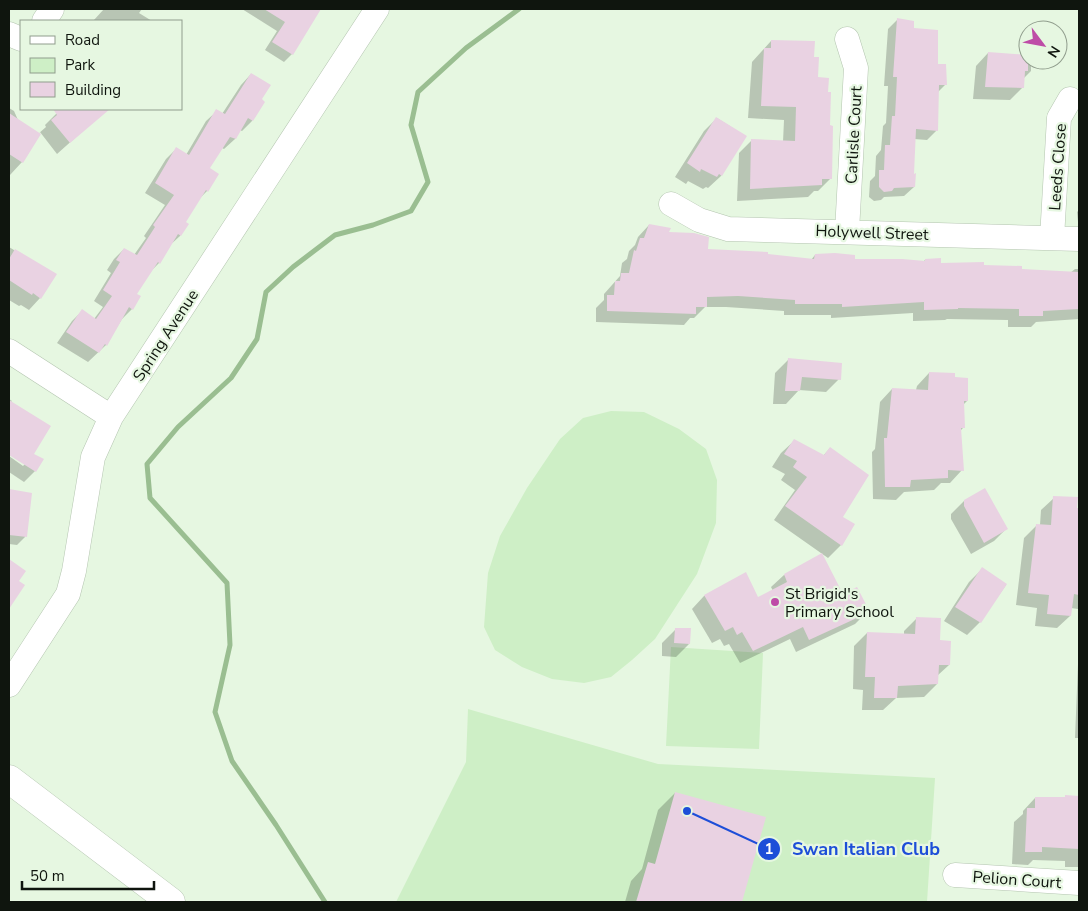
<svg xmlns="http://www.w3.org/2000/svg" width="1088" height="911" font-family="'Nunito Sans',sans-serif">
  <rect width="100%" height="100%" fill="#e6f7e1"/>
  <path fill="#ceefc6" d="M611,411L644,412L679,429L706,449L717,480L716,523L697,574L655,639L632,660L611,677L584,683L552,679L522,667L495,650L484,627L488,573L500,536L527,488L560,439L583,418Z
    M671,647L763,653L759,749L666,746Z
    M468,709L658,764L935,778L927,902H396L466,762Z"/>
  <path fill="#0003" d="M104,9H142L139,13L152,21H93Z
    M242,9H320L292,54L284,62L265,50L277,31Z
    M898,19L912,29L937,65L946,84L938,92L937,130L927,140L914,139V187L904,196L884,197L881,200L874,201L869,197L870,181L875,176L876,156L881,150L883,126L886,123L888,86H884L888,29Z
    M771,41L813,58L816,78L827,93L831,178L818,191H814L808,197L737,201L739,153L752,140L783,142L784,120L748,118L752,62Z
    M988,53L1028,56V60H1031V71L1023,79V87L1010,100L973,99L976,66Z
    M251,74L260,100L252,121L242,131L240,130L235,139L224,149L222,148L208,169L207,191L198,200L184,222L187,224L180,236L169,246L159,263L150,272L135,295L132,309L122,319L106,345L88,362L57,343L72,321L82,311L94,319L103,307L94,301L111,273L107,270L114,259L124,249L134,255L146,238L144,236L165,205L145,193L166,159L176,149L186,155L206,121L217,111L222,114L241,85Z
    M9,108L14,111L18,120L38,134L46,127L45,125L61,109H102L104,112L57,154L40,132L22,162L10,175Z
    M717,118L745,136L721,176L708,188L706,187L703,189L688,181L686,184L675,177L704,131Z
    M1079,210V223L1078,222L1077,212Z
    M649,225L707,251L811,260L815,255L854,260L923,262L925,260L939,265L1070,273L1075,269H1079V319L1036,322L1031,327H1008V320L947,319L945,320L913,321V313L831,318V315H784V311L726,307H705L694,318H690L684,325L596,322V308L604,300V294L620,276L622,263L627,259L629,251L635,245L638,237Z
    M9,247L55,275L40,298L29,310L21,305L19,306L9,300Z
    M788,360L839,379L826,392L799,390L786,404H773L775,373Z
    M929,373L967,401L963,405V428L960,431L962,470L950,483H941L934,490L904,492L896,500L873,499L872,452L875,449L880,402L892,389L916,390L917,386Z
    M9,399L12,401L11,402L32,454L42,460L35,471L24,482L9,472V456L23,466L25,464L9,453Z
    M794,441L823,456L830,448L841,517V545L828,558L774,520L795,490L781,480L785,474L772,467L781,453Z
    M9,491L31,494L25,537L17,545L9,544Z
    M1054,498L1075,509L1079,510V607L1078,609L1071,608L1070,616L1057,628L1035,626L1037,608L1016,605L1024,538L1037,525H1040L1041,510Z
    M964,501L1007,528L994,541L971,554L951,519V514Z
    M982,569L1006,585L980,622L967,635L944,621L969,582Z
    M746,574L758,599L773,591L771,587L784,575L843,596L868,611L855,624L796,652L790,639L740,663L729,644L724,646L720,639L712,643L692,609L704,596Z
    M917,618L939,642L949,665L937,676V684L924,697L896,698L883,710H862L863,690L853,689L854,646L867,633L904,635V631Z
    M675,630L689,644L676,657L662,656V643Z
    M1079,639V738H1075Z
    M675,793L765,818L741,902H625L631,881L642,869L658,810Z
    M1066,796L1079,797V867H1065V861L1033,860L1028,865L1012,864L1014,822L1023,814V811L1035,798H1064Z"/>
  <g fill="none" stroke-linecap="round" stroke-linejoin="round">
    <path stroke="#9abe91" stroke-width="5" d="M325,902L276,825L232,761L215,712L230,645L227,583L150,498L147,464L178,427L231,378L257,339L266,292L293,267L335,235L373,225L411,211L428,182L411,125L418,92L466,48L519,9"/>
  </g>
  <path fill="#e9d2e2" d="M264,9H321L293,55L272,42L285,22Z
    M897,18L914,21V28L938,30V64H946L947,85H939L938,131L916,129L914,174L916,173L915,187L894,188L892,191L884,192L879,187V170H884L885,145H890L892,116H895L897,77H893Z
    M771,40L815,41L814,57H819L818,77L829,78L828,92H831L830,125L833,126L832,179H822V185L750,189L751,139L795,141L796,107L761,106L764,48H771Z
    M988,52L1028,55V71H1025L1024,88L985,87Z
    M251,73L271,85L262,99L265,102L253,121L248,118L236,139L230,137L210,168L219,174L208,192L206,190L186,222L189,224L181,236L178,234L160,264L158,262L137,294L141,296L133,310L129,307L107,346L105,344L99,353L66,332L82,309L96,319L112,296L103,290L120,262L116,260L124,248L137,255L155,227L153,225L174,195L155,183L176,147L189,155L216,109L225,114Z
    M53,109H110L70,143L51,120L57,115Z
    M9,113L41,134L23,163L9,154Z
    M716,117L747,136L722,176L719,174L717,177L701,169L700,172L687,163Z
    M649,224L671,228L669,232L694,233L709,237L708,249L768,252V254L814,259L815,254L835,253L855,255V259H902L925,261V259L941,258V263L984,262V265L1022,266V269L1079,272V309L1043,311V316H1019V309L958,308V309L924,310V302L842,307V304H795V300L738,296L707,297V307H696V314L607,311V295H614L615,281H620L621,273H629L634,250L636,251L640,238H644Z
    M15,249L57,274L41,299L33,293L32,295L9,280V259Z
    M788,358L842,363L841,380L802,377L800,391H785Z
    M929,372L955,373V377L968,378V401H964L965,428H961L964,471L948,470V478L911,480L910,487H885L884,438H887L892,388L928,390Z
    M9,400L51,426L34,454L44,459L36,472L9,455Z
    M794,439L824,455L830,447L869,475L843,517L855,524L842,546L785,506L807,477L793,467L797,461L784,454Z
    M985,488L1008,529L984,543L964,506V500Z
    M9,489L32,493L27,537L9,535Z
    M1053,496L1078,497L1077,508H1079V595L1074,594L1071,616L1047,614L1049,595L1028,593L1036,524L1051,525Z
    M822,553L843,594L857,587L870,612L809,640L803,627L753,651L742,632L737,635L733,627L725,631L704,595L746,572L758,597L787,582L784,574Z
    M9,559L26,571L19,581L25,585L9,609Z
    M982,567L1007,584L981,623L955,607Z
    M916,617L941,618L940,640L951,641L950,665H939L938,684L898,686L897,698H874L875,677H865L867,632L915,634Z
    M675,628H691L690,644L674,643Z
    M675,792L766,817L742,902H636L648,862L655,864Z
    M1065,795L1079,796V849L1042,847V852H1025L1027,808H1035V797H1065Z"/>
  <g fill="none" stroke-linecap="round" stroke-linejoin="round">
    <g stroke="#b4c5b0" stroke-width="25">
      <path id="minor" d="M44,21L52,9
        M9,34L21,39
        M847,39L856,68L847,231
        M671,204L699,220L728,229L1079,239
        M1052,238L1059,118L1070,99
        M9,351L111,417
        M9,685L68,594L74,571L93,457L111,417L377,9
        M955,875L1079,883"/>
    </g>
    <g stroke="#b4c5b0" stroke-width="29">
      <path id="major" d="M9,779L171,902"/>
    </g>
    <use href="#minor" stroke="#fff" stroke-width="24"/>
    <use href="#major" stroke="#fff" stroke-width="28"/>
  </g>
  <circle fill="#be4ca7" stroke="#e6f7e1" stroke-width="2" cx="775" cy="602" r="5"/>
  <g text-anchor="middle" stroke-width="4.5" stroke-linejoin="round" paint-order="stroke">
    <g font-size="16" fill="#0f150e" stroke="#e6f7e1">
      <text transform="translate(853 135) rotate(-87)" y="6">Carlisle Court</text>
      <text transform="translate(1057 167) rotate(-86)" y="6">Leeds Close</text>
      <text transform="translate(872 232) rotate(2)" y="6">Holywell Street</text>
      <text transform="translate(165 335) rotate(-57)" y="6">Spring Avenue</text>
      <text transform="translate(1017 879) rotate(4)" y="6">Pelion Court</text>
    </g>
    <g font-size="16" fill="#0f150e" stroke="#e6f7e1" text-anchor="start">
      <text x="785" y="599">St Brigid's<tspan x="785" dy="18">Primary School</tspan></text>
    </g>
  </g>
  <path fill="none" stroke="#1d4ed8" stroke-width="2" d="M687 811L769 849"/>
  <g fill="#1d4ed8" stroke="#e6f7e1" stroke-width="2">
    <circle cx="687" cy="811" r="5"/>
    <circle cx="769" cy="849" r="12"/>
  </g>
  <g font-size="15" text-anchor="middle" font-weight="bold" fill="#fff">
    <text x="769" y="854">1</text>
  </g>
  <g font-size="18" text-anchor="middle" font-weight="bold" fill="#1d4ed8" stroke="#e6f7e1" stroke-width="4.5" stroke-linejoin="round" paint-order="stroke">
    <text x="866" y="855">Swan Italian Club</text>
  </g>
  <rect width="1088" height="911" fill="none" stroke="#0f150e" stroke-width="20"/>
  <rect x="20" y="20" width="162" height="90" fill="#e6f7e1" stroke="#909d8d"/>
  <rect x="30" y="36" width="25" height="8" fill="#ffffff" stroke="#909d8d"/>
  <text x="65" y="45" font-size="15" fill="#0f150e">Road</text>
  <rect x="30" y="58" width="25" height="15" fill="#ceefc6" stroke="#909d8d"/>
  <text x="65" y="70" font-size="15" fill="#0f150e">Park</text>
  <rect x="30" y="82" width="25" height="15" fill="#e9d2e2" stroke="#909d8d"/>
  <text x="65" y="95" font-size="15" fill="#0f150e">Building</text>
  <g transform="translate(1043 45) rotate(122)"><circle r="24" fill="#e6f7e1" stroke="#909d8d"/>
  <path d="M0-4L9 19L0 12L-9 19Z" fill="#be4ca7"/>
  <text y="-8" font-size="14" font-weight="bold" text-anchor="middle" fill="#0f150e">N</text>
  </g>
  <path d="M22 881v8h132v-8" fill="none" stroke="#0f150e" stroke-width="2.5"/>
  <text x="30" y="881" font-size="15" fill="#0f150e" stroke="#e6f7e1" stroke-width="4" paint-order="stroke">50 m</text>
</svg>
